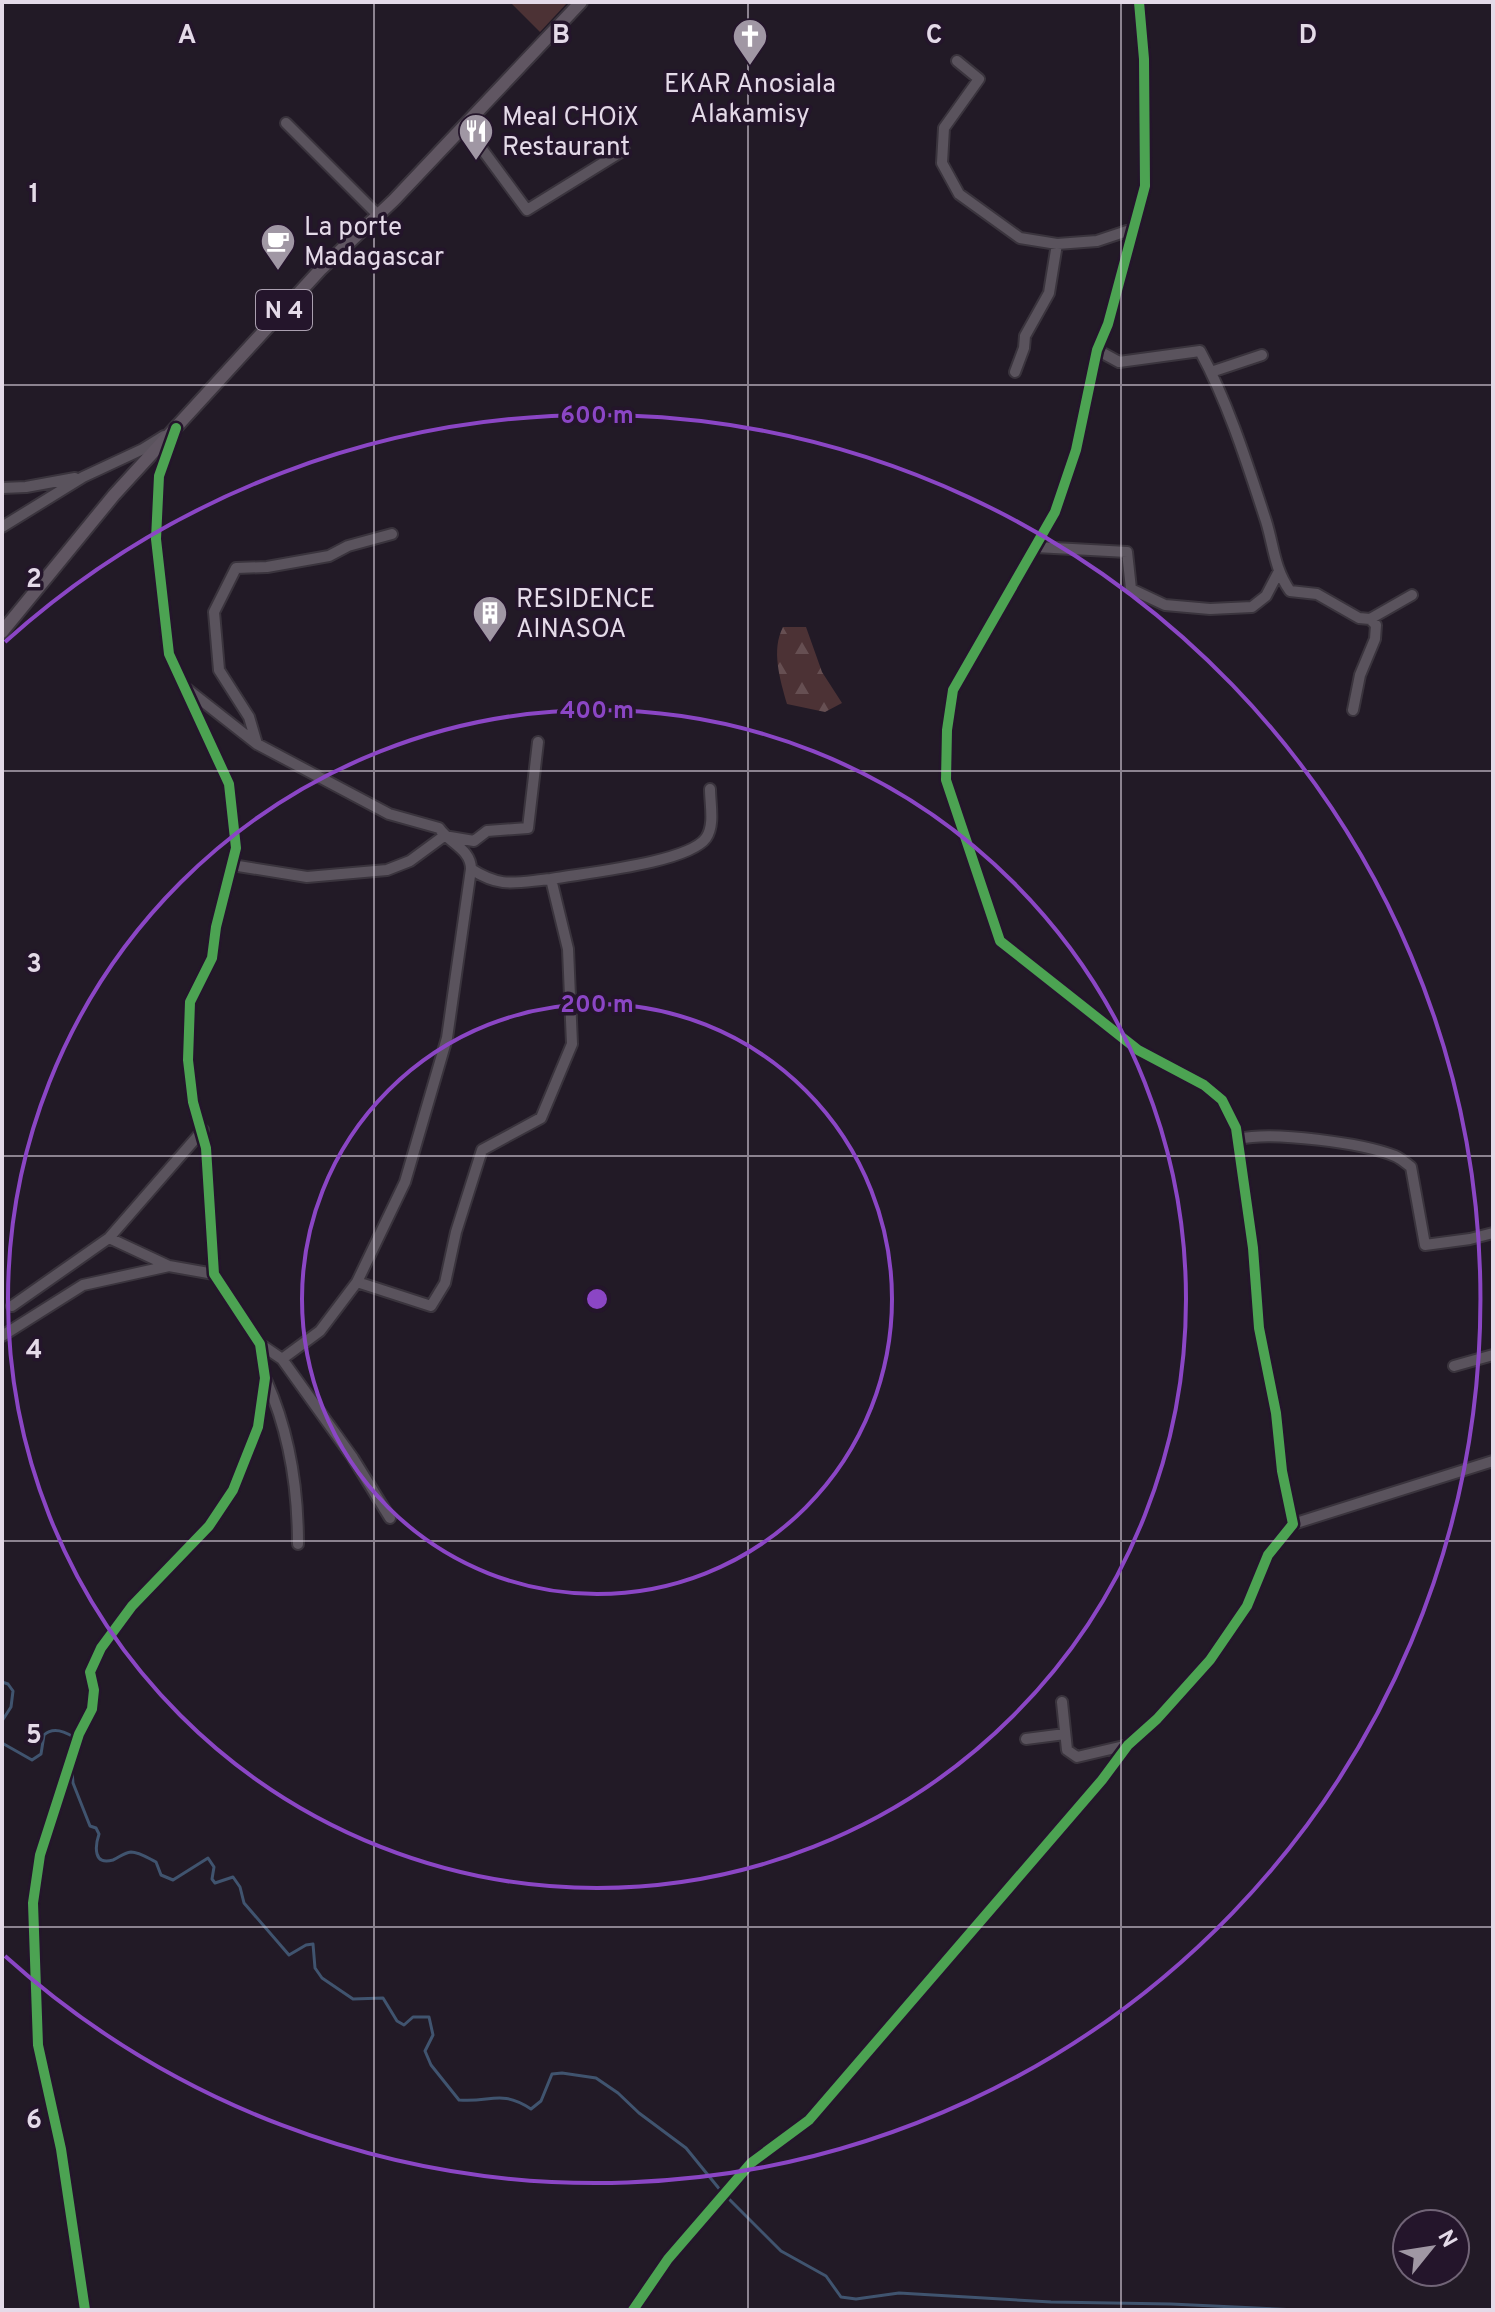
<svg xmlns="http://www.w3.org/2000/svg" width="1495" height="2312" font-family="Overpass,sans-serif">
  <defs>
    <pattern id="forest-firs" width="22" height="20" patternUnits="userSpaceOnUse" patternTransform="scale(2)"><rect width="22" height="20" fill="#4c3235"/><path d="M5 1l3.5 6h-7zM16 11l3.5 6h-7z" fill="#664f52"/></pattern>
  </defs>
  <rect width="100%" height="100%" fill="#221a26"/>
  <path fill="#4c3235" d="M510,2H568L540,32Z"/>
  <path fill="url(#forest-firs)" d="M783,627H806L822,672L842,703L825,712L787,704C780,679 771,650 783,627Z"/>
  <g fill="none" stroke-linecap="round" stroke-linejoin="round">
    <path stroke="#40546f" stroke-width="3" d="M2,1682L8,1684L13,1691L11,1707L2,1721
      M2,1743L32,1760L41,1754L44,1735C55,1725 73,1734 81,1745L79,1749
      M72,1771L73,1783L90,1826L96,1828L99,1834C95,1846 93,1866 113,1860C120,1857 123,1853 131,1852C139,1852 148,1858 156,1862L161,1875L173,1880L208,1858L214,1867L212,1879L215,1883L233,1877L240,1887L244,1903L289,1955L306,1945L313,1944L315,1968L322,1978L353,1999L383,1998L397,2021L404,2025L413,2017H429L433,2035L425,2051L431,2065L459,2100C491,2103 500,2089 531,2109L541,2101L552,2074L562,2073L596,2078L618,2093L639,2113L686,2148L721,2191
      M727,2197L781,2251L826,2276L841,2297L856,2299L899,2293L1051,2302L1171,2304L1298,2310
      M1342,2310H1362"/>
    <g stroke="#3a343d" stroke-width="14">
      <path id="minor" d="M957,61L979,79L944,128L942,163L959,194L1020,238L1057,244L1097,241L1133,229
        M286,123L378,215
        M465,126L527,210L624,150
        M1097,350L1119,362L1200,351C1228,402 1248,466 1266,521C1274,547 1274,568 1290,591L1317,594L1359,618L1370,619L1412,595
        M1015,372L1024,348L1025,336L1049,293L1057,244
        M1211,372L1262,355
        M2,488L26,487L75,478
        M2,527L83,477L143,449L164,436
        M1036,547L1127,552L1131,589L1165,605L1210,609L1252,607L1266,596L1278,573
        M187,689L257,744L389,814L439,828C449,843 471,849 471,869
        M1353,710L1360,675L1375,639L1376,625L1370,619
        M257,744L249,717L219,670L214,612L236,568L267,567L329,556L348,546L392,534
        M232,865L307,877L387,870L410,861L444,836L474,841L487,831L528,828L538,742
        M551,879C583,873 688,863 706,838C715,825 710,804 710,789
        M1239,1139C1272,1131 1363,1143 1395,1156C1400,1158 1406,1163 1411,1167L1425,1245L1470,1239L1493,1233
        M109,1238L169,1266
        M12,1306L109,1238L203,1130
        M2,1336L83,1285L169,1266L214,1274
        M260,1344L282,1359L353,1458L390,1518
        M282,1359L320,1331L357,1282L405,1182L447,1038L471,869C502,889 516,882 551,879L568,949L572,1044L541,1118L482,1150L456,1232L445,1283L431,1306L357,1282
        M1454,1366L1493,1355
        M266,1380C289,1431 298,1489 298,1544
        M1293,1524L1493,1461
        M1062,1702L1067,1750L1077,1757L1128,1745
        M1026,1739L1065,1734
        M85,2310L61,2149L38,2045L33,1903L40,1855L79,1734L92,1709L94,1690L90,1672L101,1648L132,1606L209,1526L233,1490L258,1427L265,1378L260,1344L214,1274L206,1148L193,1102L188,1060L190,1002L212,958L216,927L236,848L229,784L169,654L156,539L159,476L175,429
        M633,2310L668,2259L751,2163L809,2120L1102,1780L1128,1745L1157,1719L1210,1660L1247,1606L1268,1555L1293,1524L1282,1471L1276,1413L1259,1328L1253,1248L1236,1128L1222,1100L1204,1085L1138,1050L1000,941L946,780L947,730L953,690L1055,512L1076,450L1097,350L1108,324L1145,186L1144,59L1139,2"/>
    </g>
    <g stroke="#3a343d" stroke-width="16">
      <path id="major" d="M2,632L114,495L320,270L394,200L581,2"/>
    </g>
    <use href="#minor" stroke="#5a535d" stroke-width="10"/>
    <use href="#major" stroke="#605662" stroke-width="12"/>
    <g stroke="#24152b" stroke-width="15">
      <path id="cycleway" d="M85,2310L61,2149L38,2045L33,1903L40,1855L79,1734L92,1709L94,1690L90,1672L101,1648L132,1606L209,1526L233,1490L258,1427L265,1378L260,1344L214,1274L206,1148L193,1102L188,1060L190,1002L212,958L216,927L236,848L229,784L169,654L156,539L159,476L176,428
        M633,2310L668,2259L751,2163L809,2120L1102,1780L1128,1745L1157,1719L1210,1660L1247,1606L1268,1555L1293,1524L1282,1471L1276,1413L1259,1328L1253,1248L1236,1128L1222,1100L1204,1085L1138,1050L1000,941L946,780L947,730L953,690L1055,512L1076,450L1097,350L1108,324L1145,186L1144,59L1139,2"/>
    </g>
    <use href="#cycleway" stroke="#4ca352" stroke-width="10"/>
  </g>
  <path fill="none" stroke="#e4dae8" stroke-width="2" stroke-opacity="0.55" d="M374,2V2310M748,2V2310M1121,2V2310M2,385H1493M2,771H1493M2,1156H1493M2,1541H1493M2,1927H1493"/>
  <g fill="none" stroke="#8b46c5" stroke-width="4">
    <circle cx="597" cy="1299" r="295"/>
    <circle cx="597" cy="1299" r="589"/>
    <path d="M5 642A884 884 0 1 1 5 1956"/>
  </g>
  <defs>
    <g id="church-pin" transform="scale(1.8)"><path d="M0 17L-7.5 6A9.5 9.5 0 1 1 7.5 6Z" fill="#a097a4" stroke="#24152b"/><path d="M-1.2-6h2.4v3.5h3.3v2.4h-3.3V6h-2.4V-.1h-3.3v-2.4h3.3Z" fill="#fff"/></g>
    <g id="restaurant-pin" transform="scale(1.8)"><path d="M0 17L-7.5 6A9.5 9.5 0 1 1 7.5 6Z" fill="#a097a4" stroke="#24152b"/><path d="M-5-6h1v4h1v-4h1v4h1v-4h1v5L-1.5 .5V6h-2V.5L-5-1ZM5-6V6H3V1.5H1.5Q1.5-4 5-6Z" fill="#fff"/></g>
    <g id="cafe-pin" transform="scale(1.8)"><path d="M0 17L-7.5 6A9.5 9.5 0 1 1 7.5 6Z" fill="#a097a4" stroke="#24152b"/><path d="M-5.5-4.5H6V0H3Q3 3.5 0 3.5H-2.5Q-5.5 3.5-5.5 0ZM3-3.2v2h1.7v-2ZM-6 4.5H4V6H-6Z" fill="#fff"/></g>
    <g id="building-pin" transform="scale(1.8)"><path d="M0 17L-7.5 6A9.5 9.5 0 1 1 7.5 6Z" fill="#a097a4" stroke="#24152b"/><path d="M-4-6H4V6H1V3H-1V6H-4ZM-2.5-4.3h1.7v1.8h-1.7ZM.8-4.3h1.7v1.8H.8ZM-2.5-1h1.7V.8h-1.7ZM.8-1h1.7V.8H.8Z" fill="#fff"/></g>
  </defs>
  <g fill-rule="evenodd">
    <use href="#church-pin" x="750" y="36"/>
    <use href="#restaurant-pin" x="476" y="131"/>
    <use href="#cafe-pin" x="278" y="241"/>
    <use href="#building-pin" x="490" y="613"/>
  </g>
  <g text-anchor="middle" stroke-width="7" stroke-linejoin="round" paint-order="stroke">
    <rect fill="#24152b" stroke="#aa9faf" stroke-width="2" x="256" y="290" width="56" height="40" rx="6"/>
    <g font-size="24" font-weight="bold" fill="#e4dae8">
      <text x="284" y="318">N 4</text>
    </g>
    <g font-size="26" fill="#e4dae8" stroke="#24152b" text-anchor="start">
      <text x="750" y="92" text-anchor="middle">EKAR Anosiala<tspan x="750" dy="30">Alakamisy</tspan></text>
      <text x="502" y="125">Meal CHOiX<tspan x="502" dy="30">Restaurant</tspan></text>
      <text x="304" y="235">La porte<tspan x="304" dy="30">Madagascar</tspan></text>
      <text x="516" y="607">RESIDENCE<tspan x="516" dy="30">AINASOA</tspan></text>
    </g>
  </g>
  <g font-size="26" text-anchor="middle" font-weight="bold" fill="#e4dae8" stroke="#24152b" stroke-width="7" stroke-linejoin="round" paint-order="stroke">
    <text x="187" y="43">A</text>
    <text x="561" y="43">B</text>
    <text x="934" y="43">C</text>
    <text x="1308" y="43">D</text>
    <text x="34" y="202">1</text>
    <text x="34" y="587">2</text>
    <text x="34" y="972">3</text>
    <text x="34" y="1358">4</text>
    <text x="34" y="1743">5</text>
    <text x="34" y="2128">6</text>
  </g>
  <circle cx="597" cy="1299" r="12" fill="#8b46c5" stroke="#24152b" stroke-width="4"/>
  <g font-size="24" text-anchor="middle" font-weight="bold" fill="#8b46c5" stroke="#24152b" stroke-width="7" stroke-linejoin="round" paint-order="stroke">
    <text x="597" y="423">600 m</text>
    <text x="597" y="718">400 m</text>
    <text x="597" y="1012">200 m</text>
  </g>
  <rect width="1495" height="2312" fill="none" stroke="#e4dae8" stroke-width="8"/>
  <g transform="translate(1431 2248) rotate(60)"><circle r="38" fill="#24152b" stroke="#716477" stroke-width="2"/>
  <path d="M0-6L14 30L0 20L-14 30Z" fill="#a097a4"/>
  <text y="-12" font-size="22" font-weight="bold" text-anchor="middle" fill="#e4dae8">N</text>
  </g>
</svg>
